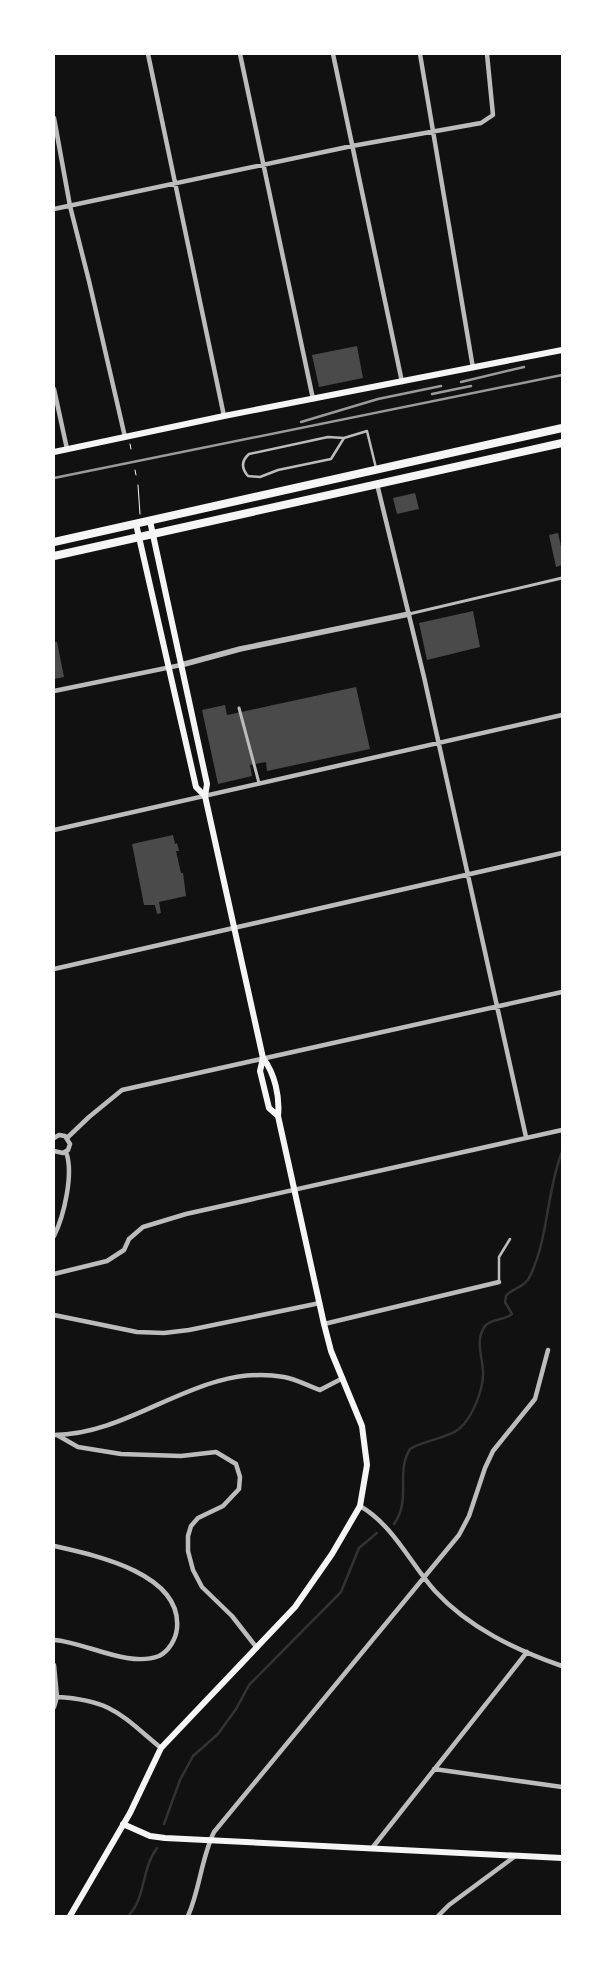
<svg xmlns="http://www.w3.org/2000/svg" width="616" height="1970" font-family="'Alegreya Sans',sans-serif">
  <rect width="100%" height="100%" fill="#111"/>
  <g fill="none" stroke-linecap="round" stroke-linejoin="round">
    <path stroke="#333" stroke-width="2.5" d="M394,1524C412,1499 395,1473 410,1449C424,1440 446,1439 459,1429C473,1417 484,1388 483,1371C482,1355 475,1340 485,1326C491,1318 504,1321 512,1314L505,1302L506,1296C512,1288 524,1288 529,1278C549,1239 546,1192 562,1152
      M164,1824L180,1780L193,1756L218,1734L236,1709L249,1685L341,1592L359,1548L377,1533
      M128,1916C146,1899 141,1869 157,1848"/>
  </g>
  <path fill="#4a4a4a" d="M357,346L363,378L319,387L312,355Z
    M415,493L419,509L397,514L393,498Z
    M558,533L562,551V565L556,567L549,535Z
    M473,611L480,647L427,660L419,623Z
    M54,642H57L64,677L54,679Z
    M356,687L370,749L267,771L266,762L250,765L252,776L218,784L202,710L225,705L227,715Z
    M173,835L175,844L177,843L179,851H176L181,873H183L186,896L159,902L161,913L157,914L155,905H144L132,844Z"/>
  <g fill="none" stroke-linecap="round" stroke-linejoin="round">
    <path stroke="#f5f5f5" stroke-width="1" d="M130,444L131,449
      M135,470L136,475
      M138,485L140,514"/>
    <path stroke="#bcbcbc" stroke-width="2.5" d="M344,438L331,459L278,470L260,477L248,476C241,468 241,461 249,454L328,437L344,438L367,431L376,468
      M499,1282V1257L510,1239"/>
    <path stroke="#bcbcbc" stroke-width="3" d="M409,614L562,578
      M239,708L259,783"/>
    <path stroke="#bcbcbc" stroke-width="4.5" d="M148,54L224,416
      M240,54L313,399
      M333,54L402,382
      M420,54L473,368
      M54,118L70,206L89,281L125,437
      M54,209L352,146L481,123L493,115L487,54
      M54,389L67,449
      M377,484L424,677L526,1137
      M54,691L181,665
      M54,830L562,715
      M54,969L562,853
      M54,1138L59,1135L65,1136L70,1144L68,1150L63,1153L54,1151
      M67,1138L89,1117L122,1090L562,992
      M54,1236C64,1216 74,1173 66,1152
      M54,1274L107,1261L124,1250L129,1239L143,1227L186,1214L562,1130
      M54,1315L137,1332L164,1333L189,1330L320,1303
      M324,1324L499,1282
      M54,1435C136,1434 199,1362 284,1377C296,1379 308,1386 320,1390L343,1378
      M57,1435L78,1447L121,1454L181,1456L216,1452L236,1464L240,1477L239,1489L223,1506L198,1518L191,1526L188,1536V1551L193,1570L202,1587L232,1616L257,1648
      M360,1506C393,1525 410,1563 435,1591C469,1628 516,1650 562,1666
      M54,1546C94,1555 182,1573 177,1628C176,1639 169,1651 159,1656C128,1668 85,1642 54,1640
      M54,1665L57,1697L54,1707
      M57,1697C112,1700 121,1715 161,1748
      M434,1769L562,1787
      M373,1847L527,1652
      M188,1916C200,1889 201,1859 214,1832L459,1535L469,1516L485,1468L493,1451L535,1399L548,1350
      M438,1916L449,1905L514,1857"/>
    <path stroke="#bcbcbc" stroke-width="5.5" d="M181,665L240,649L409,614"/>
    <path stroke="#f5f5f5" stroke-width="6" d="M54,452L224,416L562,350
      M136,524L196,787L205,796
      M263,1058L260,1071L269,1108L278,1116
      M123,1824L150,1836L165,1838L562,1858
      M70,1916L130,1813L161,1748L295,1607L332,1554L360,1506L367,1465L362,1426L331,1351L324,1324L278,1116C280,1097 275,1074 263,1058L205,796L207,784L150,521"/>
    <path stroke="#f5f5f5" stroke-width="8" d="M54,542L562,428
      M54,556L562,443"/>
    <path stroke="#9a9a9a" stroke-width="2.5" d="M461,382L524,367
      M432,394L471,386
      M301,422L378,399L441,386
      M54,478L562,375"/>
  </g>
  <rect width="616" height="1970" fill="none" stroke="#ffffff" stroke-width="110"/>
</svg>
